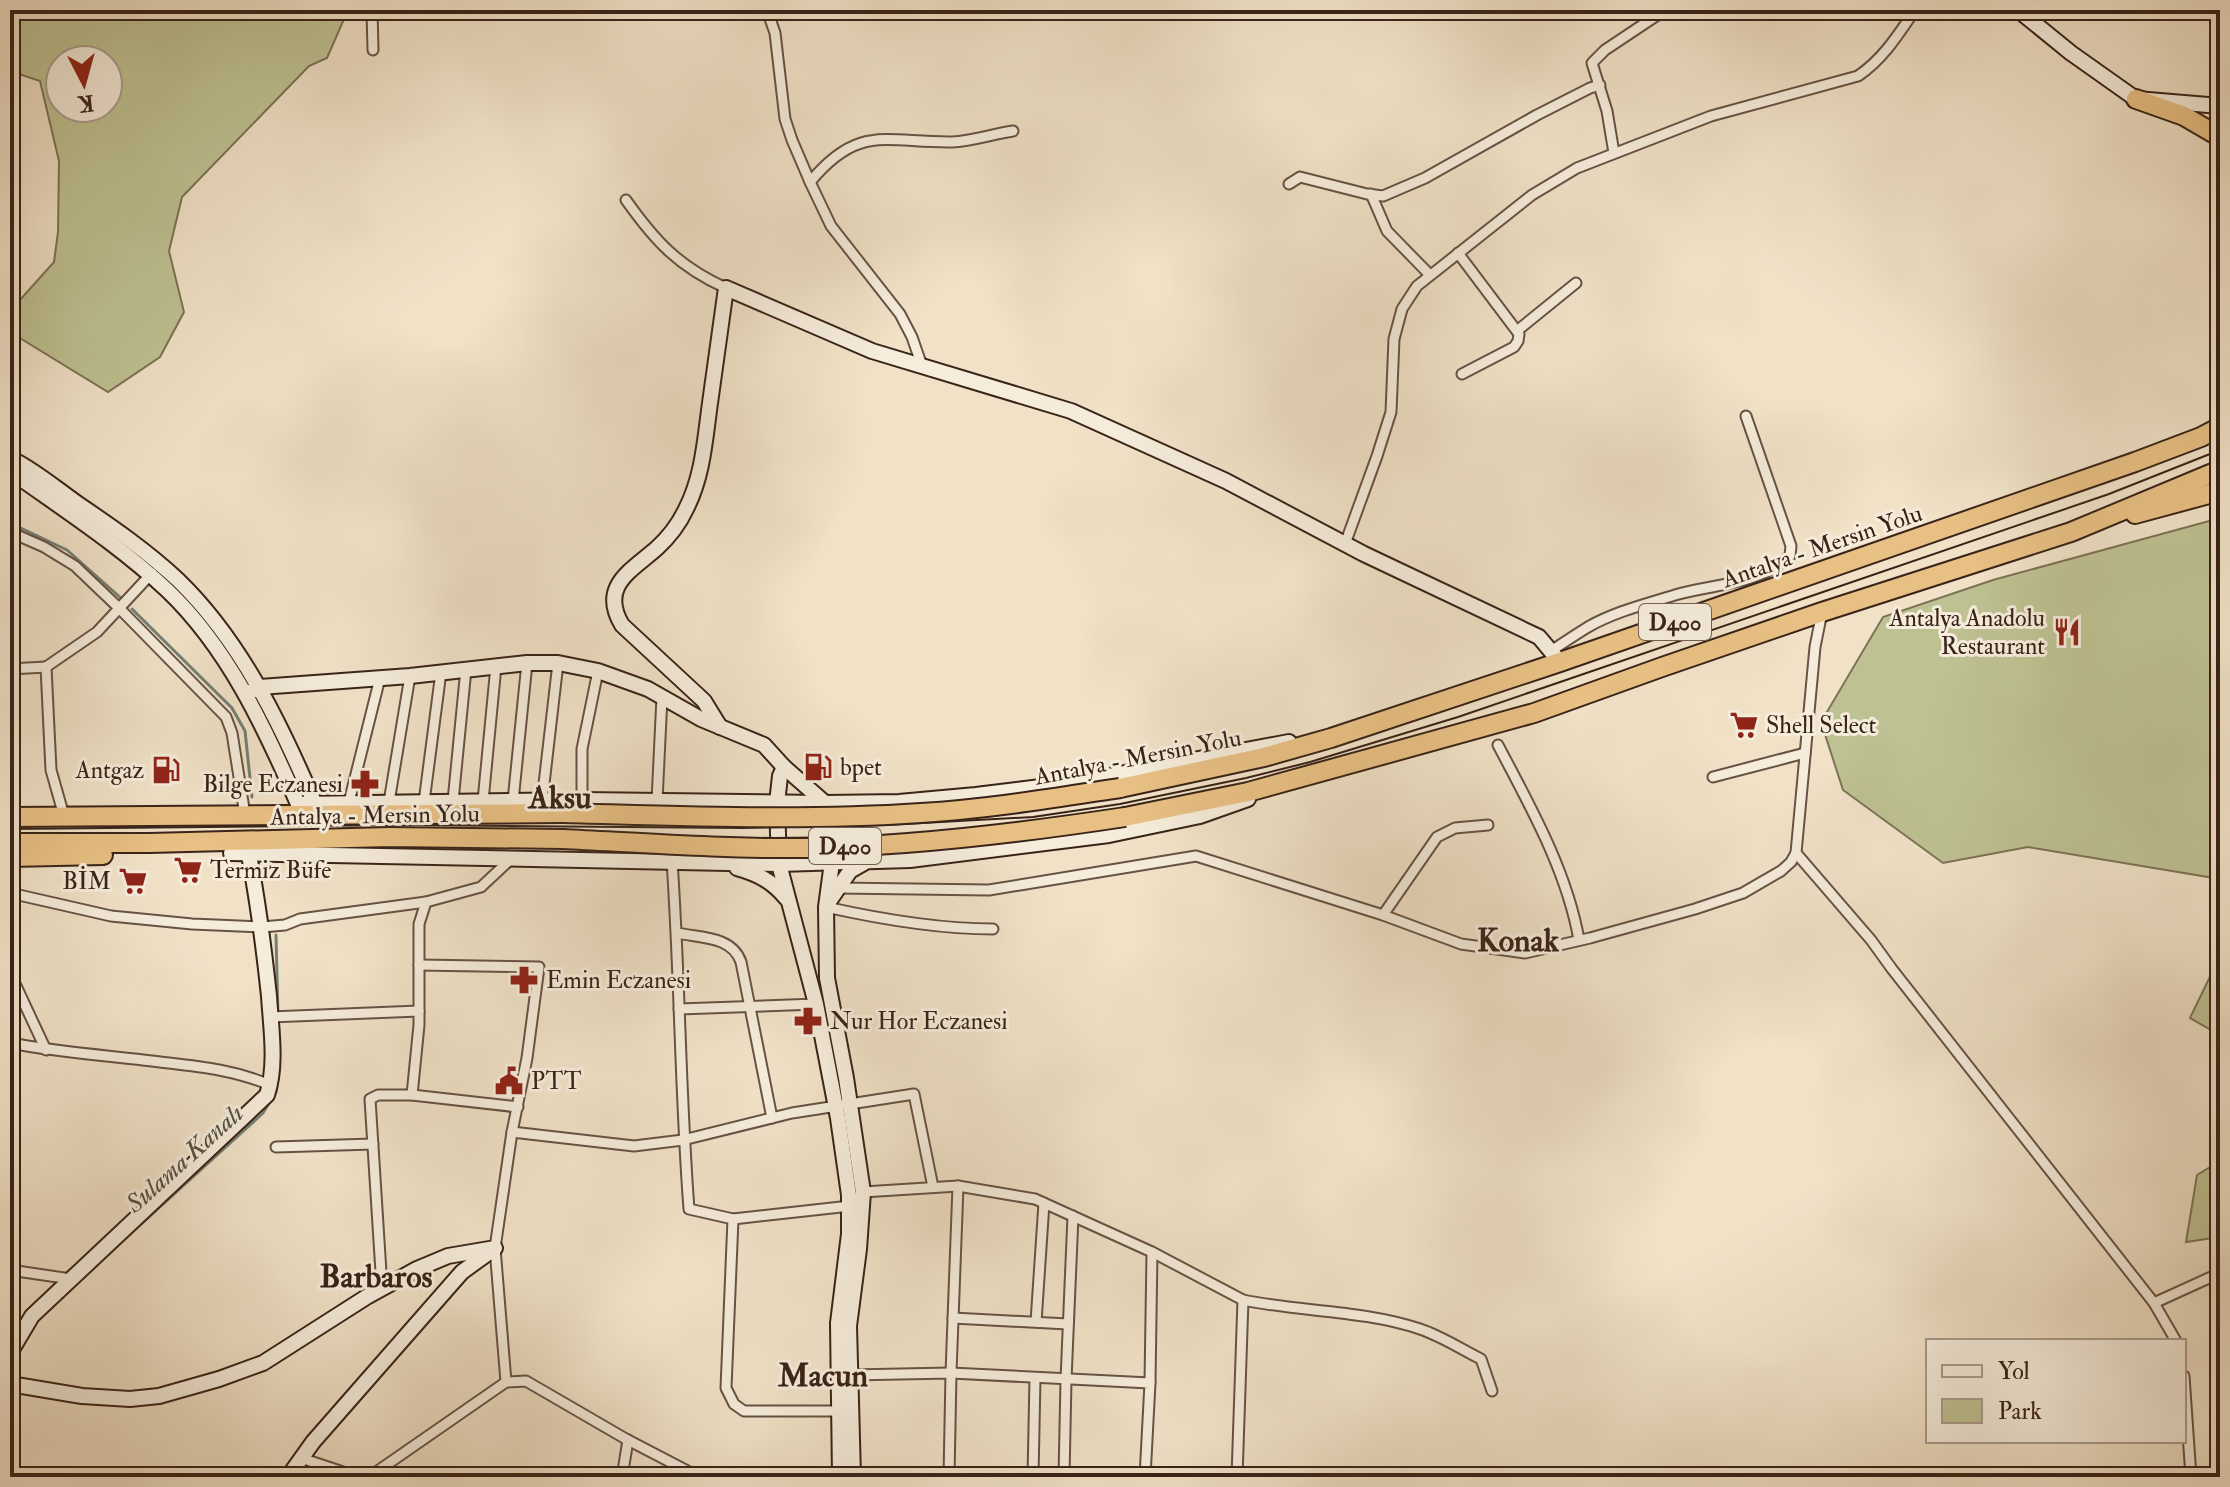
<svg xmlns="http://www.w3.org/2000/svg" width="2230" height="1487" font-family="'IM FELL Double Pica',serif">
<style>
.green{fill:#bec192;stroke:#7c7255;stroke-width:2;fill-rule:evenodd}
.lines{fill:none;stroke-linecap:round;stroke-linejoin:round}
.stream{stroke:#748074;stroke-width:3}
.street-casing{stroke:#675244;stroke-width:13}
.secondary-casing{stroke:#392318;stroke-width:18}
.highway-casing{stroke:#392318;stroke-width:22}
.street{stroke:#f5ecdb;stroke-width:9}
.secondary{stroke:#f5ecdb;stroke-width:14}
.highway{stroke:#e8c084;stroke-width:18}
.tram{stroke:#392318;stroke-width:2}
.highway-bridge-casing{stroke:#392318;stroke-width:22;stroke-linecap:butt}
.highway-bridge{stroke:#e8c084;stroke-width:18}
.labels{text-anchor:middle;stroke-width:6;stroke-linejoin:round;paint-order:stroke}
.shield{fill:#f5ecdb;stroke:#715f52;stroke-width:2}
.shield-label{font-size:22px;font-weight:bold;fill:#392318}
.street-label{font-size:24px;fill:#392318;stroke:#f5ecdb}
.poi-label{font-size:24px;fill:#392318;stroke:#f5ecdb;text-anchor:start}
.water-label{font-size:26px;font-style:italic;fill:#565246;stroke:#f5ecdb}
.district-label{font-size:32px;font-weight:bold;fill:#392318;stroke:#f5ecdb}
</style>
<rect width="100%" height="100%" fill="#f0e1c7"/>
<filter id="stains"><feTurbulence type="fractalNoise" baseFrequency=".0025" numOctaves="4"/><feColorMatrix values="0 0 0 0 .2 0 0 0 0 .09 0 0 0 0 .02 0 0 0 .5 -.17"/></filter>
<radialGradient id="worn" r=".72"><stop offset=".6" stop-color="#630" stop-opacity="0"/><stop offset="1" stop-color="#630" stop-opacity=".3"/></radialGradient>
<g class="green">
<path d="M10 10H348L327 58 309 66 182 197 169 251 184 312 160 357 108 392 10 332 11 310 54 262 58 232 59 161 40 81 10 71ZM60 60H108V108H60Z"/>
<path d="M2220 518V879L2028 847 1943 863 1843 790 1821 722 1883 617 1993 580Z"/>
<path d="M2220 956V1035L2190 1018Z"/>
<path d="M2220 1161V1237L2186 1242 2197 1175Z"/>
</g>
<g class="lines">
<g class="stream">
<path d="M10 523 67 550 122 599"/>
<path d="M132 609 232 708 245 731 252 797"/>
<path d="M276 935 278 1015"/>
<path d="M107 1255 263 1113 276 1092 279 1071"/>
</g>
<defs>
<g id="street">
<path d="M372 10 373 50"/>
<path d="M767 10 775 33 785 119 792 140 810 182 831 226 900 314 912 337 922 366"/>
<path d="M1614 153 1607 111 1592 63 1605 50 1665 10"/>
<path d="M810 182C859 123 886 143 952 142 972 141 993 134 1013 131"/>
<path d="M1289 184 1300 177 1367 194 1383 196 1425 178 1537 115 1590 88 1600 85"/>
<path d="M1371 194 1387 231 1430 275"/>
<path d="M626 200C655 241 679 267 726 288"/>
<path d="M1458 253 1519 334 1518 341 1514 347 1462 374"/>
<path d="M1518 330 1576 283"/>
<path d="M10 532 44 547 75 566 120 609 226 717 232 733 245 815"/>
<path d="M1345 544 1377 456 1391 412 1394 339 1402 309 1417 286 1532 195 1577 168 1711 116 1858 76C1883 59 1898 35 1915 10"/>
<path d="M1551 651C1563 643 1575 635 1588 627 1614 612 1646 604 1675 595 1717 583 1755 586 1790 556L1791 546 1746 416"/>
<path d="M10 669 46 667"/>
<path d="M1498 745C1530 806 1567 871 1579 940"/>
<path d="M1713 777 1805 753"/>
<path d="M582 800V749L598 671"/>
<path d="M453 801 466 669"/>
<path d="M483 801 496 666"/>
<path d="M513 801 527 663"/>
<path d="M542 801 558 663"/>
<path d="M657 801 662 697"/>
<path d="M349 802 380 678"/>
<path d="M389 802 410 676"/>
<path d="M424 802 441 672"/>
<path d="M64 816 51 770 46 667 97 632 152 573"/>
<path d="M1796 853 1871 940 1892 969 2154 1303 2176 1341"/>
<path d="M672 861C680 977 680 1093 689 1209L733 1219 850 1206"/>
<path d="M837 888 989 890 1196 856 1383 915 1461 944 1525 953 1590 938 1695 909 1743 893 1781 871 1791 862 1796 853 1815 647 1822 612"/>
<path d="M10 893 111 916 192 924 262 927 285 925 300 919 426 902 481 887 511 859"/>
<path d="M426 902 419 924V1025L412 1095 518 1107"/>
<path d="M826 907C880 919 936 929 993 929"/>
<path d="M1383 915 1437 837 1455 828 1488 825"/>
<path d="M677 933C701 938 732 936 741 962L772 1118"/>
<path d="M10 973 46 1050"/>
<path d="M679 1009 816 1004"/>
<path d="M270 1017 419 1011"/>
<path d="M10 1043C62 1053 116 1056 169 1063 204 1067 237 1071 270 1085"/>
<path d="M512 1132 634 1146 683 1140 792 1113 914 1094 933 1187"/>
<path d="M276 1147 373 1144"/>
<path d="M863 1192 958 1186 1035 1199 1152 1252 1243 1300 1237 1477"/>
<path d="M733 1219 726 1388 734 1404 744 1411H838"/>
<path d="M10 1270 71 1279"/>
<path d="M382 1288 370 1099 378 1095H412"/>
<path d="M1243 1300C1301 1312 1363 1310 1420 1329 1441 1336 1461 1349 1481 1359L1492 1391"/>
<path d="M2154 1303 2220 1273"/>
<path d="M953 1318 1068 1324"/>
<path d="M1036 1322 1044 1203"/>
<path d="M850 1375 951 1373 1150 1383 1145 1477"/>
<path d="M2184 1376 2191 1477"/>
<path d="M506 1382 526 1381 626 1439 699 1477"/>
<path d="M1150 1383 1152 1252"/>
<path d="M301 1458 358 1477"/>
<path d="M369 1477 506 1382 495 1248 512 1132 527 1058 539 967 419 965"/>
<path d="M622 1477 628 1440"/>
<path d="M949 1477 951 1373 958 1186"/>
<path d="M1033 1477 1035 1378"/>
<path d="M1064 1477 1066 1380 1073 1216"/>
</g>
<g id="secondary">
<path d="M2018 10 2071 53 2136 99 2220 106"/>
<path d="M10 458C35 470 58 490 81 506 115 529 148 552 178 580 241 641 280 723 314 802"/>
<path d="M10 471C63 509 119 545 167 590 228 648 265 728 298 804L582 800 825 803 899 802 976 795 1072 783 1289 742"/>
<path d="M246 694 260 687 410 676 527 663H558L598 671 648 689 701 719 764 745 784 767 825 803 834 823 835 840 826 907 827 978 846 1078 863 1192 859 1249 849 1326 853 1477"/>
<path d="M720 727 704 701 622 625C599 586 631 571 657 548 669 537 679 524 686 509 703 476 705 439 710 403 715 365 721 326 726 288L872 351 1071 411 1226 481 1364 554 1539 637 1560 662"/>
<path d="M784 767 780 776 777 803 779 864 816 1004 838 1118 849 1195V1234L838 1323 840 1477"/>
<path d="M231 853 779 864 910 860 1109 835 1200 816 1248 799"/>
<path d="M737 868C758 874 772 881 786 898"/>
<path d="M828 903 850 871 864 863"/>
<path d="M10 1353 32 1316 267 1095C277 1065 271 1028 269 996 264 949 258 902 249 855"/>
<path d="M10 1384 82 1396 130 1399 159 1396 219 1379 263 1363 368 1296 417 1269 448 1256 495 1248"/>
<path d="M288 1477 313 1442 462 1272 491 1251"/>
</g>
<g id="highway">
<path d="M2136 99 2184 116 2220 137"/>
<path d="M2135 514 2220 491"/>
<path d="M1120 788 1264 757 1331 738 1560 662 2135 462 2201 437 2220 427"/>
<path d="M10 817 562 813"/>
<path d="M1125 817 1248 792 1534 713 1662 667 1822 612 2071 532 2220 470"/>
<path d="M10 843H149L390 837 563 839"/>
<path d="M10 857 103 855"/>
</g>
</defs>
<use href="#street" class="street-casing"/>
<use href="#secondary" class="secondary-casing"/>
<use href="#highway" class="highway-casing"/>
<use href="#street" class="street"/>
<use href="#secondary" class="secondary"/>
<use href="#highway" class="highway"/>
<g class="tram">
<path d="M10 829 407 825 742 828 886 825 1033 817 1120 804 1246 778 1310 762 1458 717 2109 494 2220 450"/>
<path d="M774 838 854 837"/>
</g>
<defs>
<g id="highway-bridge">
<path d="M562 813C682 816 801 821 921 813 988 809 1054 798 1120 788"/>
<path d="M563 839C644 843 726 849 808 848 914 846 1020 833 1125 817"/>
</g>
</defs>
<use href="#highway-bridge" class="highway-bridge-casing"/>
<use href="#highway-bridge" class="highway-bridge"/>
</g>
<defs>
<symbol id="restaurant-bare" viewBox="-9 -9 18 18"><path d="M-5-6h1v4h1v-4h1v4h1v-4h1v5L-1.5 .5V6h-2V.5L-5-1ZM5-6V6H3V1.5H1.5Q1.5-4 5-6Z" fill="#8f2418" stroke="#f5ecdb" stroke-width="2.5" paint-order="stroke"/></symbol>
<symbol id="supermarket-bare" viewBox="-9 -9 18 18"><path d="M-6-5.5h2.5l.6 2H6L4.5 2H-2.5L-4.4-4H-6ZM-1.5 3.2a1.3 1.3 0 1 0 .1 0ZM3 3.2a1.3 1.3 0 1 0 .1 0Z" fill="#8f2418" stroke="#f5ecdb" stroke-width="2.5" paint-order="stroke"/></symbol>
<symbol id="fuel-bare" viewBox="-9 -9 18 18"><path d="M-5.5-6h7V0h2V4h1.3V-2.5L3-4.5l.8-.8L6-3V5H2.5V1h-1V6h-7ZM-4.2-4.7v3.2H.2V-4.7Z" fill="#8f2418" stroke="#f5ecdb" stroke-width="2.5" paint-order="stroke"/></symbol>
<symbol id="pharmacy-bare" viewBox="-9 -9 18 18"><path d="M-2-6h4v4h4v4h-4v4h-4v-4h-4v-4h4Z" fill="#8f2418" stroke="#f5ecdb" stroke-width="2.5" paint-order="stroke"/></symbol>
<symbol id="civic-bare" viewBox="-9 -9 18 18"><path d="M-.6-6.5H3V-4.5H.6V-3L4-1V1h2V6H-6V1h2V-1L-.6-3ZM-1.2 2.5V6h2.4V2.5Z" fill="#8f2418" stroke="#f5ecdb" stroke-width="2.5" paint-order="stroke"/></symbol>
</defs>
<g fill-rule="evenodd">
<use href="#restaurant-bare" x="2047" y="612" width="40" height="40"/>
<use href="#supermarket-bare" x="1724" y="705" width="40" height="40"/>
<use href="#fuel-bare" x="798" y="747" width="40" height="40"/>
<use href="#fuel-bare" x="146" y="750" width="40" height="40"/>
<use href="#pharmacy-bare" x="345" y="764" width="40" height="40"/>
<use href="#supermarket-bare" x="168" y="850" width="40" height="40"/>
<use href="#supermarket-bare" x="113" y="861" width="40" height="40"/>
<use href="#pharmacy-bare" x="504" y="960" width="40" height="40"/>
<use href="#pharmacy-bare" x="788" y="1001" width="40" height="40"/>
<use href="#civic-bare" x="489" y="1061" width="40" height="40"/>
</g>
<g class="labels">
<g class="shield">
<rect x="1639" y="604" width="72" height="36" rx="6"/>
<rect x="809" y="828" width="72" height="36" rx="6"/>
</g>
<g class="shield-label">
<text x="1675" y="630">D400</text>
<text x="845" y="854">D400</text>
</g>
<g class="street-label">
<text transform="translate(1822 546) rotate(-19)" y="8">Antalya - Mersin Yolu</text>
<text transform="translate(1138 757) rotate(-11)" y="8">Antalya - Mersin Yolu</text>
<text transform="translate(375 815) rotate(-1)" y="8">Antalya - Mersin Yolu</text>
</g>
<g class="poi-label">
<text x="2045" y="626" text-anchor="end">Antalya Anadolu<tspan x="2045" dy="28">Restaurant</tspan></text>
<text x="1766" y="733">Shell Select</text>
<text x="840" y="775">bpet</text>
<text x="144" y="778" text-anchor="end">Antgaz</text>
<text x="343" y="792" text-anchor="end">Bilge Eczanesi</text>
<text x="210" y="878">Termiz Büfe</text>
<text x="111" y="889" text-anchor="end">BİM</text>
<text x="546" y="988">Emin Eczanesi</text>
<text x="830" y="1029">Nur Hor Eczanesi</text>
<text x="531" y="1089">PTT</text>
</g>
<g class="water-label">
<text transform="translate(184 1158) rotate(-42)" y="9">Sulama Kanalı</text>
</g>
<g class="district-label">
<text x="560" y="808">Aksu</text>
<text x="1518" y="951">Konak</text>
<text x="376" y="1287">Barbaros</text>
<text x="823" y="1386">Macun</text>
</g>
</g>
<rect width="2230" height="1487" fill="none" stroke="#f0e1c7" stroke-width="40"/>
<rect x="12" y="12" width="2206" height="1463" fill="none" stroke="#392318" stroke-width="4"/>
<rect x="20" y="20" width="2190" height="1447" fill="none" stroke="#392318" stroke-width="2"/>
<rect x="1926" y="1339" width="260" height="104" fill="#f5ecdb" stroke="#aa9c8d" stroke-width="2"/>
<rect x="1942" y="1365" width="40" height="12" fill="#f5ecdb" stroke="#aa9c8d" stroke-width="2"/>
<text x="1998" y="1379" font-size="24" fill="#392318">Yol</text>
<rect x="1942" y="1399" width="40" height="24" fill="#bec192" stroke="#aa9c8d" stroke-width="2"/>
<text x="1998" y="1419" font-size="24" fill="#392318">Park</text>
<g transform="translate(84 84) rotate(174)"><circle r="38" fill="#f5ecdb" stroke="#aa9c8d" stroke-width="2"/>
<path d="M0-6L14 30L0 20L-14 30Z" fill="#8f2418"/>
<text y="-12" font-size="22" font-weight="bold" text-anchor="middle" fill="#392318">K</text>
</g>
<rect width="100%" height="100%" filter="url(#stains)"/>
<rect width="100%" height="100%" fill="url(#worn)"/>
</svg>
